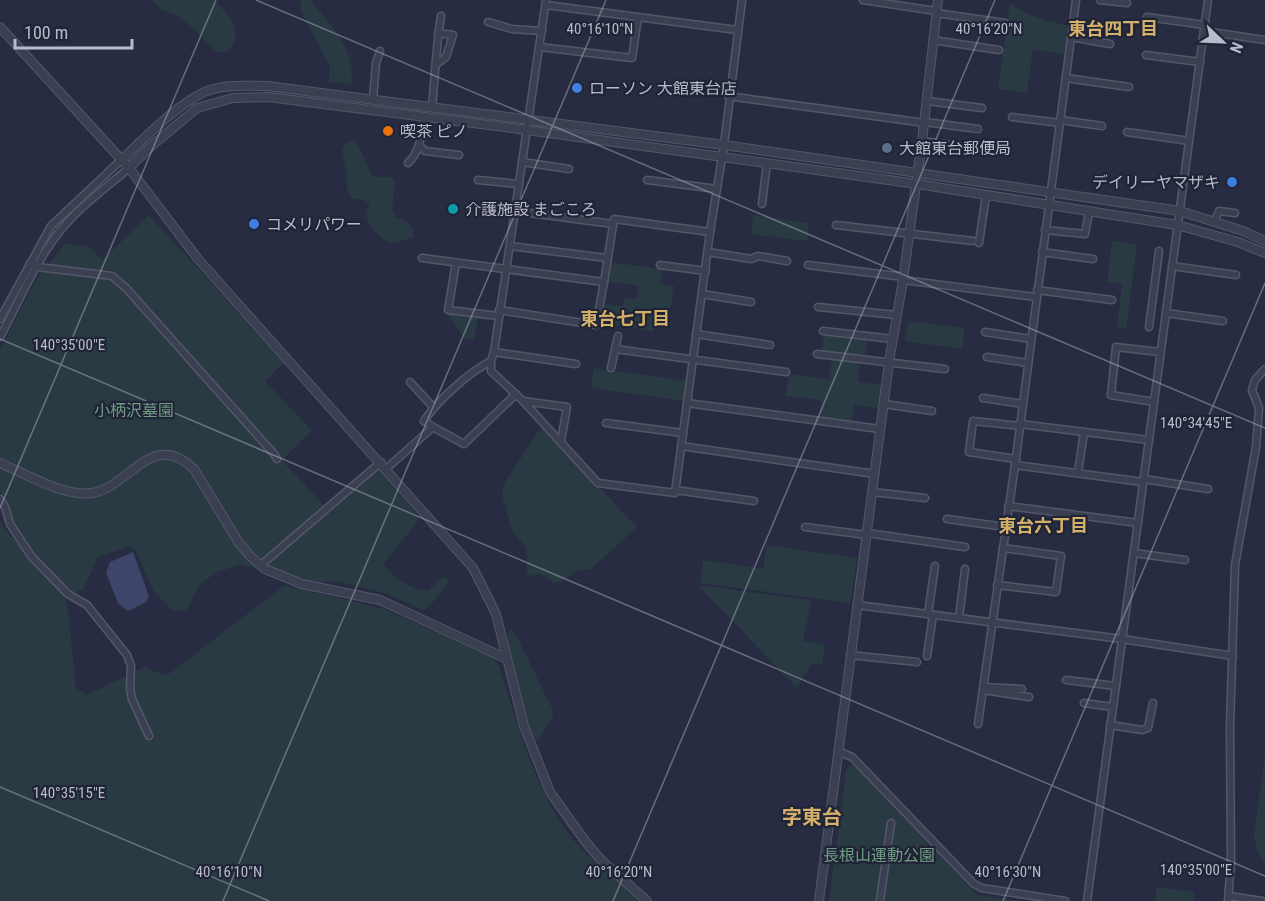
<svg xmlns="http://www.w3.org/2000/svg" width="1265" height="901" font-family="'Roboto Condensed','Noto Sans JP',sans-serif">
<style>
.green{fill:#293a43}
.water{fill:#3d466a}
.lines{fill:none;stroke-linecap:round;stroke-linejoin:round}
.minor-casing{stroke:#535769;stroke-width:9}
.tertiary-casing{stroke:#535769;stroke-width:10}
.minor{stroke:#3b3f52;stroke-width:6}
.tertiary{stroke:#3b3f52;stroke-width:8}
.ticks{fill:none;stroke:#b8bbcc;stroke-width:1.5;stroke-opacity:0.45}
.shop-dot{fill:#3f7fe0;stroke:#202437;stroke-width:2}
.food-dot{fill:#e8710a;stroke:#202437;stroke-width:2}
.service-dot{fill:#5c6f8a;stroke:#202437;stroke-width:2}
.culture-dot{fill:#0f9aa8;stroke:#202437;stroke-width:2}
.labels{text-anchor:middle;stroke-width:4.5;stroke-linejoin:round;paint-order:stroke}
.poi-label{font-size:16px;fill:#b8bbcc;stroke:#202437;text-anchor:start}
.park-label{font-size:16px;fill:#709c84;stroke:#202437}
.neighbourhood-label{font-size:18px;font-weight:bold;fill:#d4b16b;stroke:#202437}
.quarter-label{font-size:20px;font-weight:bold;fill:#d4b16b;stroke:#202437}
.ticks-label{font-size:15px;text-anchor:middle;fill:#b8bbcc;stroke:#202437;stroke-width:4.5;stroke-linejoin:round;paint-order:stroke}
</style>
<rect width="100%" height="100%" fill="#272c42"/>
<g class="green">
<path d="M151 0H214C230 17 247 32 226 53L217 52C203 40 181 11 163 11Z"/>
<path d="M300 0H310C330 25 357 49 351 84L329 82 330 67 301 10Z"/>
<path d="M1010 2C1018 13 1053 23 1067 25L1064 54 1033 50 1027 93 998 89Z"/>
<path d="M353 140 358 145 372 175C378 178 384 176 391 177L395 182 392 210 396 218C407 221 415 225 413 237 406 239 397 244 389 242 380 239 365 222 366 212 367 209 369 207 370 204L362 199H352L347 190 346 171 342 151 345 144Z"/>
<path d="M149 215 284 363 265 381 312 431 282 460 329 511 378 469 416 513 418 521 383 565C396 578 408 589 428 591L442 577 447 578 448 583 429 607 423 610 385 593 336 581 317 582 240 565 217 572 200 584 186 611 172 610 154 592 135 550 128 547 98 557 83 590 73 592 9 529 8 507 0 491V350L37 278 65 244 88 246 102 260Z"/>
<path d="M753 215 809 223 807 241 751 234Z"/>
<path d="M1112 241 1137 244 1126 329 1117 327 1122 284 1107 282Z"/>
<path d="M609 262 662 269 660 284 674 286 670 310 657 309 654 331 601 324 603 304 623 306 625 298 637 299 638 286 606 281Z"/>
<path d="M446 313 478 318 474 339 466 340Z"/>
<path d="M908 321 965 328 962 349 905 341Z"/>
<path d="M824 334 867 340 865 358 822 353Z"/>
<path d="M832 359 860 363 858 382 882 385 879 408 854 405 852 424 819 419 821 400 786 396 789 374 829 379Z"/>
<path d="M594 368 688 381 685 401 591 388Z"/>
<path d="M543 429 637 527 591 569 579 570 561 582 554 583 541 574 529 576 527 572V552L524 545 512 530 502 495 505 482 538 432Z"/>
<path d="M0 520 3 527 30 558 64 593 69 619 76 688 87 695 144 667 166 676 285 585 384 609 490 656 498 664C517 720 531 780 565 829 585 857 615 879 641 901H0Z"/>
<path d="M766 545 857 558 850 603 700 583 703 560 763 569Z"/>
<path d="M698 585 811 600 803 641 825 644 822 665 811 664 797 688Z"/>
<path d="M511 629 514 631 552 708 553 717 538 740 534 739 530 734 509 645 507 632Z"/>
<path d="M1265 755V863L1258 853 1254 836Z"/>
<path d="M850 765 855 766 977 895 1022 901H829L846 771Z"/>
<path d="M1157 887 1194 892 1193 901H1155Z"/>
</g>
<path class="water" d="M133 552 149 596 146 602 128 611 118 603 106 573 110 562Z"/>
<g class="lines">
<defs>
<g id="minor">
<path d="M546 0 494 352 491 361V371L523 401 598 483 675 493 710 232 724 145 742 0"/>
<path d="M863 0 936 11"/>
<path d="M1100 0 1127 3"/>
<path d="M546 5 737 30"/>
<path d="M936 13 1005 23"/>
<path d="M1147 17 1205 25"/>
<path d="M488 22 512 29 542 31"/>
<path d="M1204 31 1265 40"/>
<path d="M1071 37 1110 44"/>
<path d="M933 40 999 50"/>
<path d="M540 47 632 58 638 17"/>
<path d="M1146 55 1200 62"/>
<path d="M437 64 446 57 453 35 438 33"/>
<path d="M1066 78 1129 87"/>
<path d="M728 96 925 123"/>
<path d="M373 99 376 63 380 51"/>
<path d="M927 101 982 108"/>
<path d="M432 107C435 77 436 47 441 16"/>
<path d="M1012 117 1060 123"/>
<path d="M1060 120 1102 126"/>
<path d="M925 122 978 129"/>
<path d="M1127 132 1189 141"/>
<path d="M922 141 979 149"/>
<path d="M419 145 425 151 459 155"/>
<path d="M522 162 569 169"/>
<path d="M408 163C421 151 421 134 424 118"/>
<path d="M478 180 519 184"/>
<path d="M647 180 717 189"/>
<path d="M762 204 767 163"/>
<path d="M515 211 613 224"/>
<path d="M1214 222 1219 211 1235 213"/>
<path d="M836 225 973 241"/>
<path d="M1045 230 1085 234 1089 212"/>
<path d="M979 243 986 195"/>
<path d="M510 246 607 258"/>
<path d="M708 252 751 259 758 256 787 261"/>
<path d="M1042 252 1093 259"/>
<path d="M422 258 604 282 614 219 710 232"/>
<path d="M30 263 38 267 112 276 126 288 274 454 277 459"/>
<path d="M456 263 448 310 498 316"/>
<path d="M660 265 706 271"/>
<path d="M808 265 904 277"/>
<path d="M1172 266 1236 275"/>
<path d="M903 280 1036 297"/>
<path d="M1037 290 1112 300"/>
<path d="M702 294 751 302"/>
<path d="M818 307 897 315"/>
<path d="M499 310 596 325 604 282"/>
<path d="M1166 313 1223 321"/>
<path d="M0 319 51 226 121 160"/>
<path d="M1149 327 1159 251"/>
<path d="M823 331 893 339"/>
<path d="M985 332 1031 339"/>
<path d="M696 334 770 345"/>
<path d="M0 337C19 302 35 262 60 231 79 207 106 188 129 168"/>
<path d="M615 349 786 372"/>
<path d="M494 352 576 364"/>
<path d="M817 354 945 369"/>
<path d="M987 357 1028 363"/>
<path d="M611 368 618 336"/>
<path d="M410 382 434 408"/>
<path d="M983 398 1023 404"/>
<path d="M523 401 567 407 561 441"/>
<path d="M1154 402 1111 395 1116 347 1160 352"/>
<path d="M687 403 880 429"/>
<path d="M884 404 932 411"/>
<path d="M606 423 683 433"/>
<path d="M1020 424 1149 440"/>
<path d="M433 427 464 444 516 394"/>
<path d="M681 446 875 474"/>
<path d="M1016 459 969 452 973 421 1020 426"/>
<path d="M1015 465 1143 482"/>
<path d="M386 469 433 427 424 421C438 400 468 373 491 361"/>
<path d="M1078 473 1084 432"/>
<path d="M1144 479 1208 489"/>
<path d="M675 490 754 501"/>
<path d="M873 492 925 498"/>
<path d="M0 499 5 507 10 524 31 556 68 594 87 605 127 655 131 666 130 689 132 699 149 736"/>
<path d="M1008 506 1138 523"/>
<path d="M947 519 1005 527"/>
<path d="M805 527 867 535"/>
<path d="M867 533 965 547"/>
<path d="M1134 553 1185 560"/>
<path d="M261 565 381 462"/>
<path d="M997 585 1056 592 1061 556 1003 548"/>
<path d="M857 605 1122 639 1233 656"/>
<path d="M928 614 935 566"/>
<path d="M959 618 965 569"/>
<path d="M850 655 917 662"/>
<path d="M927 656 933 615"/>
<path d="M1066 680 1116 686"/>
<path d="M984 687 1022 689"/>
<path d="M983 690 1029 697"/>
<path d="M1084 703 1113 707"/>
<path d="M978 724 1015 465 1076 0"/>
<path d="M1110 725 1142 730 1148 728 1153 703"/>
<path d="M838 751 852 757 974 884 982 888 1065 901"/>
<path d="M1229 896 1262 901"/>
<path d="M880 901 891 823"/>
<path d="M1087 901 1208 0"/>
<path d="M1228 901 1231 862 1230 727 1235 565 1256 447 1259 408 1252 390 1255 380 1265 369"/>
</g>
<g id="tertiary">
<path d="M0 27 129 168 198 259 473 568 496 614 524 726 550 792 585 841 600 859 647 901"/>
<path d="M121 160C144 139 182 99 210 90 229 84 248 86 267 86L724 145 1180 211 1243 231 1265 241"/>
<path d="M129 168 149 148 197 108 233 98 268 97 527 130 917 184 1177 225 1238 242 1265 253"/>
<path d="M0 463C26 474 64 497 92 493 130 487 152 428 194 469L239 543 251 557 265 569 302 584 380 600 507 659"/>
<path d="M819 901 889 362 903 280 922 141 938 0"/>
</g>
</defs>
<use href="#minor" class="minor-casing"/>
<use href="#tertiary" class="tertiary-casing"/>
<use href="#minor" class="minor"/>
<use href="#tertiary" class="tertiary"/>
</g>
<path class="ticks" d="M256 0 1265 428M0 339 1265 876M0 508 216 0M0 787 269 901M223 901 606 0M613 901 995 0M1003 901 1265 283"/>
<g class="shop-dot">
<circle cx="577" cy="88" r="6"/>
<circle cx="1232" cy="182" r="6"/>
<circle cx="254" cy="224" r="6"/>
</g>
<circle class="food-dot" cx="388" cy="131" r="6"/>
<circle class="service-dot" cx="887" cy="148" r="6"/>
<circle class="culture-dot" cx="453" cy="209" r="6"/>
<g class="labels">
<g class="poi-label">
<text x="589" y="94">ローソン 大館東台店</text>
<text x="400" y="137">喫茶 ピノ</text>
<text x="899" y="154">大館東台郵便局</text>
<text x="1220" y="188" text-anchor="end">デイリーヤマザキ</text>
<text x="465" y="215">介護施設 まごころ</text>
<text x="266" y="230">コメリパワー</text>
</g>
<g class="park-label">
<text x="134" y="416">小柄沢墓園</text>
<text x="879" y="861">長根山運動公園</text>
</g>
<g class="neighbourhood-label">
<text x="1113" y="35">東台四丁目</text>
<text x="625" y="325">東台七丁目</text>
<text x="1043" y="532">東台六丁目</text>
</g>
<g class="quarter-label">
<text x="812" y="824">字東台</text>
</g>
</g>
<g class="ticks-label">
<text x="600" y="34">40°16'10"N</text>
<text x="989" y="34">40°16'20"N</text>
<text x="69" y="350">140°35'00"E</text>
<text x="1196" y="428">140°34'45"E</text>
<text x="69" y="798">140°35'15"E</text>
<text x="1196" y="875">140°35'00"E</text>
<text x="229" y="877">40°16'10"N</text>
<text x="619" y="877">40°16'20"N</text>
<text x="1008" y="877">40°16'30"N</text>
</g>
<g transform="translate(1223 42) rotate(113)" stroke="#202437" stroke-width="4.5" paint-order="stroke">
<path d="M0-4.5L10 22L0 15L-10 22Z" fill="#b8bbcc"/>
<text y="-9" font-size="16" font-weight="bold" text-anchor="middle" fill="#b8bbcc">N</text>
</g>
<path d="M15 39v9h117v-9" fill="none" stroke="#b8bbcc" stroke-width="3"/>
<text x="24" y="39" font-size="18" fill="#b8bbcc" stroke="#202437" stroke-width="4.5" paint-order="stroke">100 m</text>
</svg>
